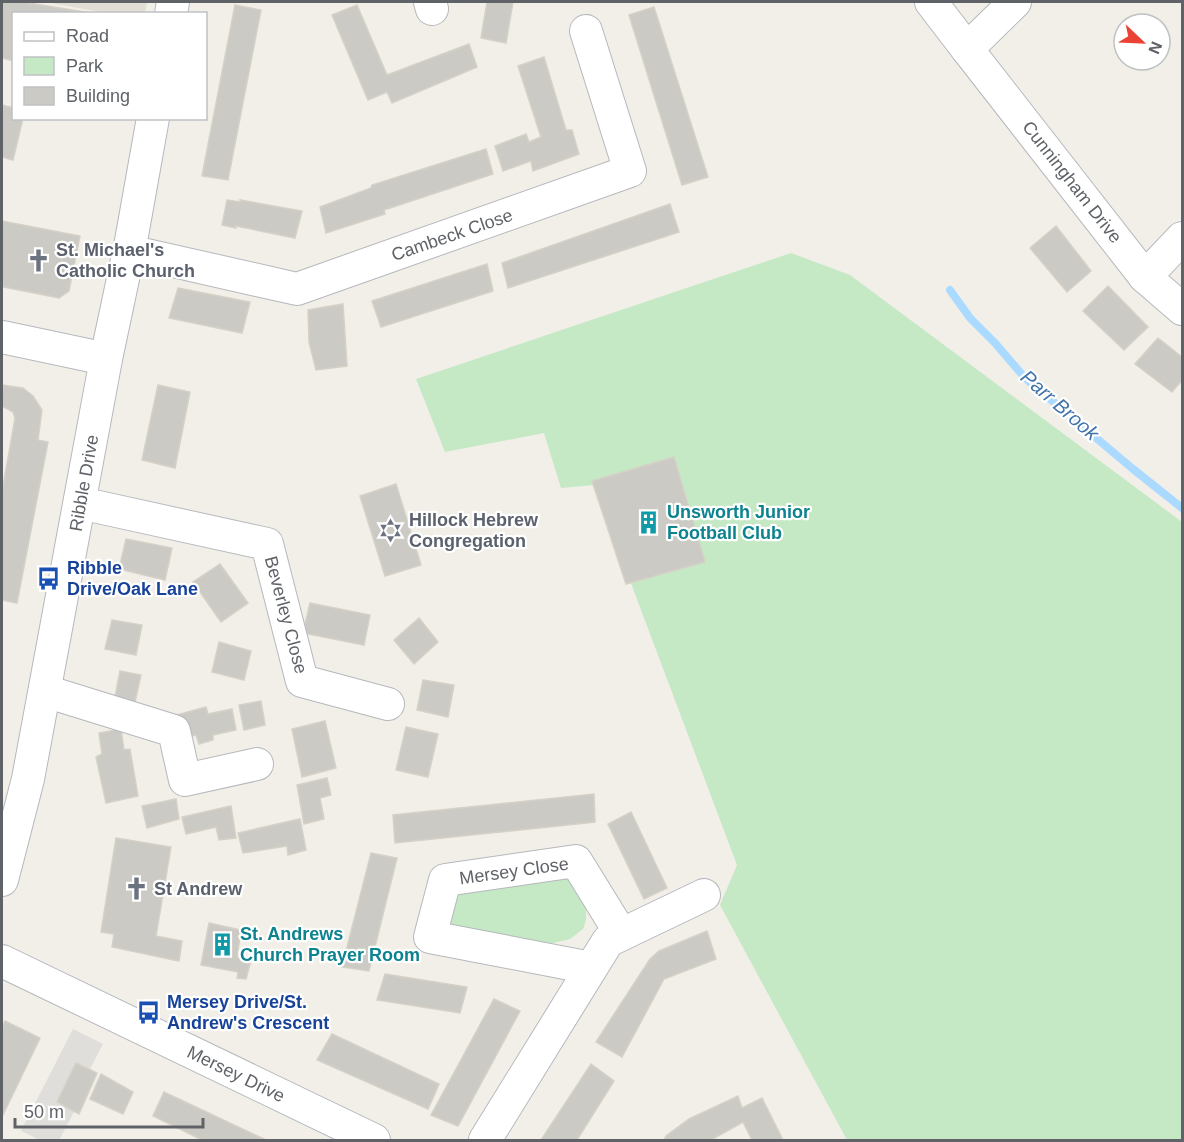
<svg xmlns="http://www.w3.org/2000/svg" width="1184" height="1142" font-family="Helvetica,sans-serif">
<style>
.industrial{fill:#e0deda}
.education{fill:#e1ded6}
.green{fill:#c5e8c5}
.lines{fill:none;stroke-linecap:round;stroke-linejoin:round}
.stream{stroke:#aadaff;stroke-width:8}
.building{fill:#cccac5;stroke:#d6d1c6;stroke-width:1.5}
.minor-casing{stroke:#b5b8bc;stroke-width:34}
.minor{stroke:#fff;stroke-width:32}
.labels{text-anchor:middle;stroke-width:4.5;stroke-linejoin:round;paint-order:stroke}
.street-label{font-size:18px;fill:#5f6368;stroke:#fff}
.worship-label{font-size:18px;font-weight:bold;fill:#5b616d;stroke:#fff;text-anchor:start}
.culture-label{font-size:18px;font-weight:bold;fill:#0d838f;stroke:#fff;text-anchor:start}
.transit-label{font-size:18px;font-weight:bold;fill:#164399;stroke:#fff;text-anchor:start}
.water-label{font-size:20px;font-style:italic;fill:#4174aa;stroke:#fff}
</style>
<rect width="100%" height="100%" fill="#f1efe8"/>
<path class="industrial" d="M73 1029 103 1044 90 1069 97 1073 79 1114 74 1112 59 1140H40L21 1131Z"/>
<path class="education" d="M45 2H147L145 14 106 13Z"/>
<g class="green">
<path d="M791 253 850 275 1182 522V1140H847L720 905 737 865 594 485 561 488 544 433 445 452 416 379Z"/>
<path d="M558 868 577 885 586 909V920L583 929 570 939 549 944 450 927 446 900 453 888Z"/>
</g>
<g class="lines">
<path class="stream" d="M950 290 970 318 995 343 1025 378 1133 469 1182 508"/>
</g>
<g class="building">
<path d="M2 2H23L91 13 14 14V61L2 58Z"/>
<path d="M487 2H513L506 43 481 38Z"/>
<path d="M235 5 261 10 228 180 202 176Z"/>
<path d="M357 5 387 75 469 44 477 67 392 103 387 92 368 100 332 15Z"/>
<path d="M654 7 708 177 682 185 629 15Z"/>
<path d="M544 57 566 130H572L579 154 533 171 531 161 503 171 495 146 526 134 529 142 541 137 518 66Z"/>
<path d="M2 105 14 108V118H23L13 160 2 157Z"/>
<path d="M486 149 493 174 384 210 385 214 326 233 320 207 371 188 372 185Z"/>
<path d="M227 200 240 202V200L302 211 295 238 236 226V228L222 225Z"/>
<path d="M670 204 679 232 508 288 502 263Z"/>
<path d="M2 221 80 236 69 291 59 298 4 287 2 283Z"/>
<path d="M1056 226 1091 271 1067 292 1030 248Z"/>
<path d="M487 264 493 291 381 327 372 301Z"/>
<path d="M1108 286 1148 327 1124 350 1083 311Z"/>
<path d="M178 288 250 302 242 333 169 318Z"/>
<path d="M343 304 347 366 316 370 309 342 308 310Z"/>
<path d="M1158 338 1182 357V380L1172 392 1135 364Z"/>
<path d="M2 385 23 388 33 396 42 410 38 440 48 442 17 603 2 600V492L15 418 13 412 2 406Z"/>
<path d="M158 385 190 392 175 468 142 460Z"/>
<path d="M674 457 705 562 626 584 592 481Z"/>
<path d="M396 484 421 565 385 576 360 496Z"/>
<path d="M126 539 172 548 165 580 119 569Z"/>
<path d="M220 564 248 603 221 622 193 582Z"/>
<path d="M310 603 370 615 364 645 303 633Z"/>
<path d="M419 618 438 642 414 664 394 640Z"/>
<path d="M112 620 142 625 136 655 105 649Z"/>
<path d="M219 642 251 651 244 680 212 672Z"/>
<path d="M120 671 141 675 135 702 115 697Z"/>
<path d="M423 680 454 685 448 717 417 710Z"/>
<path d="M261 701 265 725 244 730 239 705Z"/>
<path d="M206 707 208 714 232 709 236 730 213 735V740L199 744 196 735 178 740 173 716Z"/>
<path d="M325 721 336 768 302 777 292 729Z"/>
<path d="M406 727 438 734 428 777 396 770Z"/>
<path d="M121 729 124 750 130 749 138 796 106 803 96 757 102 754 99 733Z"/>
<path d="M327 778 331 795 320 798 324 819 304 824 297 785Z"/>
<path d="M594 794 595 822 395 843 393 815Z"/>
<path d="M176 799 179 819 147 828 142 806Z"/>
<path d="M231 806 236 838 219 840 216 827 186 834 182 817Z"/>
<path d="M631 812 667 888 644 899 608 824Z"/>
<path d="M300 819 306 850 288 855 287 846 243 853 238 833Z"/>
<path d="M116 838 171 847 156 936 182 941 179 961 112 947 114 934 101 932Z"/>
<path d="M371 853 397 858 369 971 342 967Z"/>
<path d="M209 923 241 930 237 957 251 960 246 979 237 978 238 972 201 965Z"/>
<path d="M707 931 716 959 664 979 622 1057 596 1042 650 959 659 951Z"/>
<path d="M385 974 467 987 460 1013 377 1000Z"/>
<path d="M494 999 520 1011 458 1126 431 1115Z"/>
<path d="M5 1021 40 1038 2 1117V1028Z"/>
<path d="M332 1034 439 1084 428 1109 317 1060Z"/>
<path d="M76 1063 97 1073 79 1114 57 1102Z"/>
<path d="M591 1064 614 1081 577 1140H541Z"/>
<path d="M101 1074 133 1092 123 1114 90 1099Z"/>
<path d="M164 1092 266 1140H202L153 1116Z"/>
<path d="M738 1096 742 1108 762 1098 783 1140H752L743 1122 711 1140H664L666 1136 689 1119Z"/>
</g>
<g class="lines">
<defs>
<g id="minor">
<path d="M430 2 432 9"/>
<path d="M931 2 967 49 1015 2"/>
<path d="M171 14 173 2"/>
<path d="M967 49 1145 277 1182 309"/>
<path d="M129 251 297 289 630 171 586 31"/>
<path d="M1145 277 1182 238"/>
<path d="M2 337 106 359"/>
<path d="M80 503 267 544 302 681 388 704"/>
<path d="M45 691 174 731 185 780 257 764"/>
<path d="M2 880 28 779 106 359 131 241 153 118"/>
<path d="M2 961 374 1140"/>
<path d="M591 968 430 937 445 880 576 861 621 934"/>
<path d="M485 1140 608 941 704 895"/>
</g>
</defs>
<use href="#minor" class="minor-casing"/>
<use href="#minor" class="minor"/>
</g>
<defs>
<symbol id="church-bare" viewBox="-9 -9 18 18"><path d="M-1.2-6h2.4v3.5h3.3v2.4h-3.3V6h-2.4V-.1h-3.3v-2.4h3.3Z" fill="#6b7280" stroke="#fff" stroke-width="2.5" paint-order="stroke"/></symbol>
<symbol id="building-bare" viewBox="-9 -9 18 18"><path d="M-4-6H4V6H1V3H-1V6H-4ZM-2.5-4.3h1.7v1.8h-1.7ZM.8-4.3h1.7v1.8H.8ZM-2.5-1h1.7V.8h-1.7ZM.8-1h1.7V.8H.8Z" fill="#0f9aa8" stroke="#fff" stroke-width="2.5" paint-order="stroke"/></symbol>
<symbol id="synagogue-bare" viewBox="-9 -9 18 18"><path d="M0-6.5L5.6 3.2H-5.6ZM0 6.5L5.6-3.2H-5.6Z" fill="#6b7280" stroke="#fff" stroke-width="2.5" paint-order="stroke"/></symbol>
<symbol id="bus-bare" viewBox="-9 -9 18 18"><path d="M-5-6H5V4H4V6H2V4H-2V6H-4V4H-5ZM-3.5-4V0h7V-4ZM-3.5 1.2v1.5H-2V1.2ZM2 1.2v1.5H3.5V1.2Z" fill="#1a4fb4" stroke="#fff" stroke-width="2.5" paint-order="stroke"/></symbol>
</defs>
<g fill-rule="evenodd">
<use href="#church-bare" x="22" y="244" width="33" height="33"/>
<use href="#building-bare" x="632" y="506" width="33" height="33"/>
<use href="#synagogue-bare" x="374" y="514" width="33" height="33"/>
<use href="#bus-bare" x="32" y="562" width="33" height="33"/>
<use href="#church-bare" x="120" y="872" width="33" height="33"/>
<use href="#building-bare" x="206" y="928" width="33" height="33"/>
<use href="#bus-bare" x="132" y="996" width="33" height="33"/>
</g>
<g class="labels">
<g class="street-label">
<text transform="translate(1072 182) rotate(52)" y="6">Cunningham Drive</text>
<text transform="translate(452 235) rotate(-19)" y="6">Cambeck Close</text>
<text transform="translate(84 483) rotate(-80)" y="6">Ribble Drive</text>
<text transform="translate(286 615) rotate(75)" y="6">Beverley Close</text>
<text transform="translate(514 871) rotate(-8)" y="6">Mersey Close</text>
<text transform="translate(236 1074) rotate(26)" y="6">Mersey Drive</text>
</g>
<g class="worship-label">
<text x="56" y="256">St. Michael's<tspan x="56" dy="21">Catholic Church</tspan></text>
<text x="409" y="526">Hillock Hebrew<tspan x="409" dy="21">Congregation</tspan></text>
<text x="154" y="895">St Andrew</text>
</g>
<g class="culture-label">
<text x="667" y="518">Unsworth Junior<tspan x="667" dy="21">Football Club</tspan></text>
<text x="240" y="940">St. Andrews<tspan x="240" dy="21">Church Prayer Room</tspan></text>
</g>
<g class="transit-label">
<text x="67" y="574">Ribble<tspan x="67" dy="21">Drive/Oak Lane</tspan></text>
<text x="167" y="1008">Mersey Drive/St.<tspan x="167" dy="21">Andrew's Crescent</tspan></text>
</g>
<g class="water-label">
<text transform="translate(1060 405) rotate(41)" y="7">Parr Brook</text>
</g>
</g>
<rect width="1184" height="1142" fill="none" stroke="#5f6368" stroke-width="6"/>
<rect x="12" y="12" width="195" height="108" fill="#ffffff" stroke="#bfc1c3" stroke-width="1.5"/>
<rect x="24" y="32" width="30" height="9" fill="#ffffff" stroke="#bfc1c3" stroke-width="1.5"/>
<text x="66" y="42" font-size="18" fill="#5f6368">Road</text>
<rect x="24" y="57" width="30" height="18" fill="#c5e8c5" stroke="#bfc1c3" stroke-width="1.5"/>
<text x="66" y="72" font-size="18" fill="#5f6368">Park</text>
<rect x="24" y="87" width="30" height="18" fill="#cccac5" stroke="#bfc1c3" stroke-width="1.5"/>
<text x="66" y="102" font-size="18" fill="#5f6368">Building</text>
<g transform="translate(1142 42) rotate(113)"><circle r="28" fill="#ffffff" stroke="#bfc1c3" stroke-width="1.5"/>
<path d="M0-4.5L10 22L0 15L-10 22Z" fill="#ea4335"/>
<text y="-9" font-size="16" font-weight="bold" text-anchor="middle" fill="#5f6368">N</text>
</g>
<path d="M15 1118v9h188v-9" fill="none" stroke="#5f6368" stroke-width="3"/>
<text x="24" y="1118" font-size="18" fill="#5f6368" stroke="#ffffff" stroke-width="4.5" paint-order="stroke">50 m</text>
</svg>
